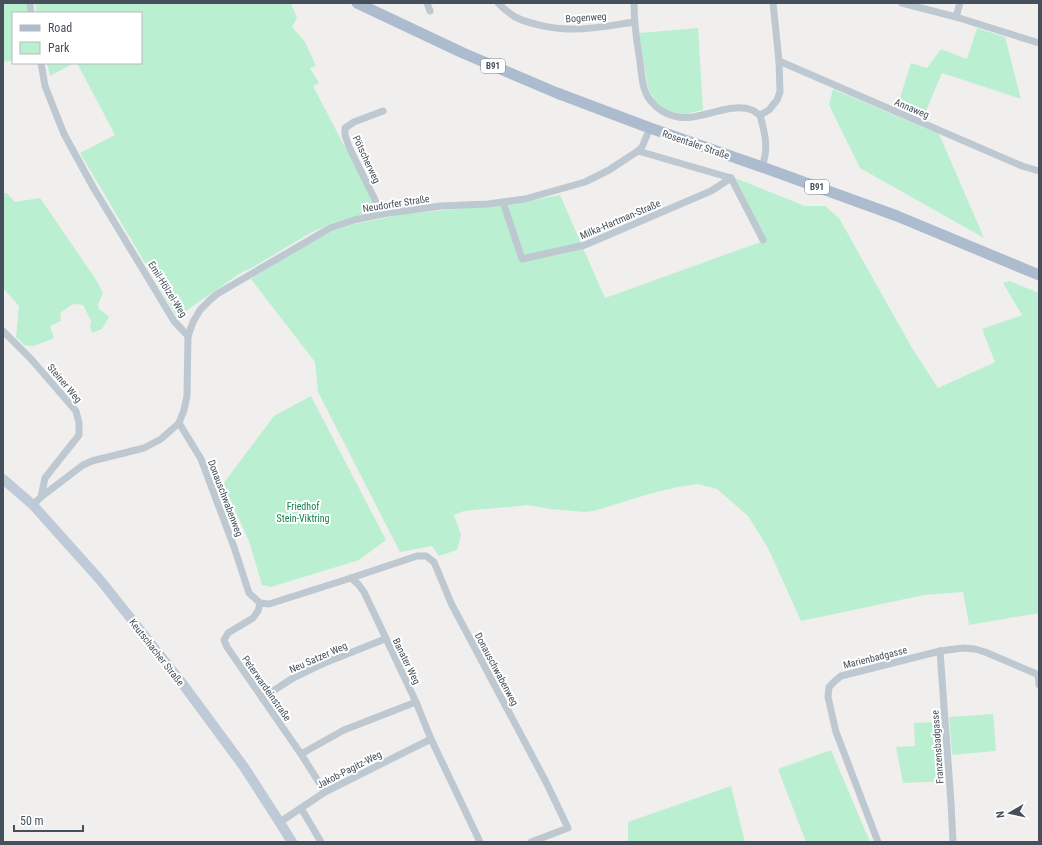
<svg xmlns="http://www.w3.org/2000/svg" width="1042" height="845" font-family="'Roboto Condensed',sans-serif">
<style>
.green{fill:#baf0d1}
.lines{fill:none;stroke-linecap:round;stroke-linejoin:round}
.street{stroke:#bdc8d1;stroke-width:7}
.secondary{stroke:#bfcad8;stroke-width:10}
.primary{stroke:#acbcce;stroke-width:11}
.labels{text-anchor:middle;stroke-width:4;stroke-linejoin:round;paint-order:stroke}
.shield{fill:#fff;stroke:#7d848d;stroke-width:1}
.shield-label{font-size:9px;font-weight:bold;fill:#45505c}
.street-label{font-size:10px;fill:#45505c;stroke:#fff}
.park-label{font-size:10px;fill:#13804d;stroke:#fff}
</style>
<rect width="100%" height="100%" fill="#f1eeee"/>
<g class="green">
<path d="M3 3H27V13H13V60L3 62Z"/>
<path d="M35 3H291L297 18 292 27 305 42 316 66 310 68 319 83 313 86 372 199 373 211 333 223 312 232 250 269 242 272 177 317 80 153 115 135 77 63H141V13H36Z"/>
<path d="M698 28 703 110 684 114 668 111 655 101 648 88 639 33Z"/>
<path d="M977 28 1005 37 1021 99 942 73 923 118 897 107 911 63 927 68 941 49 967 59Z"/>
<path d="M47 63H74L50 76Z"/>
<path d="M833 89 939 134 984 238 860 168 829 105Z"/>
<path d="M735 178 805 206H825L839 218 912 348 938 388 995 362 982 329 1022 315 1003 283 1009 281 1039 293V613L969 625 963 592 924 595 801 621 768 548 748 516 717 489 698 484 677 487 649 494 594 511 585 512 550 509 528 505 464 511 454 515 461 535 457 550 439 556 432 546 400 552 318 392 315 362 251 279 314 239 332 231 350 225 404 214 519 203 560 195 605 298 766 240Z"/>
<path d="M3 193H7L15 202 40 198 95 278 103 293 98 304 99 309 109 317 102 329 92 333 90 327 91 321 83 305 73 304 60 313 61 321 50 326 54 338 34 346 24 345 16 337 19 306 3 288Z"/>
<path d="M311 396 386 540 359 560 271 587 262 585 249 541 223 484 274 416Z"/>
<path d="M993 714 996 751 952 755 949 717Z"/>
<path d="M939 722 944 781 903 783 896 747 915 746 914 723Z"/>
<path d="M831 750 870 842H806L778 769Z"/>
<path d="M731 786 745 842H628V822Z"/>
</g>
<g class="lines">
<g class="street">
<path d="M30 3 31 13"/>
<path d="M427 3 430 11"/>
<path d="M498 3C503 8 509 13 515 17 529 24 554 29 569 29 591 30 613 25 634 22"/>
<path d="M634 3C634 21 636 37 639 55 641 66 641 77 644 88 650 108 671 120 692 117 711 115 733 103 752 110 755 111 757 114 760 115 765 134 769 147 762 167"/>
<path d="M902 3 956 17 1039 43"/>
<path d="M956 17 960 3"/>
<path d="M779 61 1022 166 1039 171"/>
<path d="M41 63 45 86 64 134 93 187 174 321 188 336"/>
<path d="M760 115 769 110 777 100 780 92 779 61 773 3"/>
<path d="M638 151 731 178"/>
<path d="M731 178 763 240"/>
<path d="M503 202 522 259 585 245 711 191 731 178"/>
<path d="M382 214 349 147 345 135V128L354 122 383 111"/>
<path d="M3 331 31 359 76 411 79 423V435L45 478 41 497"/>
<path d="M179 423 201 459 234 547 249 593 260 603"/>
<path d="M33 505 41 497 83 465 92 461 144 448 161 439 179 423 184 410 187 396 188 336 193 322 200 310 210 300 217 294 330 228 354 220 382 214 441 206 488 204 525 199 585 182 609 170 638 151 642 147 650 128"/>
<path d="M351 578 417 556H426L434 562 451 603 546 782 568 828 531 842"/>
<path d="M260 603 269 604 351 578 358 584 364 592 416 702 431 739 480 842"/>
<path d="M260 603 258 611 253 618 228 633 224 640 227 647 301 754 325 792"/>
<path d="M940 651 951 803 953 842"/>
<path d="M1038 675 1039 685"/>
<path d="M262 698 293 678 322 664 385 639"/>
<path d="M301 754 344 730 416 702"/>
<path d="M301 808 321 842"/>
<path d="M280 822 325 792 431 739"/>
<path d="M878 842 836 732 828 697 829 687 835 681 841 676 940 651 963 648 975 649 985 652 1039 675"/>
</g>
<path class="secondary" d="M3 479 33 505 101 581 182 683 244 767 275 815 292 842"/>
<path class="primary" d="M357 3 463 53 557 93 650 128 762 167 897 216 1039 275"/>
</g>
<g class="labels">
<g class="shield">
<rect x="481" y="59" width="24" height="14" rx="3"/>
<rect x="805" y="180" width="24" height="14" rx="3"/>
</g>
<g class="shield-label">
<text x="493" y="69">B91</text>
<text x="817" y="190">B91</text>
</g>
<g class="street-label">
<text transform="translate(586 17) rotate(-4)" y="4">Bogenweg</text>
<text transform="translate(912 108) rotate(23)" y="4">Annaweg</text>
<text transform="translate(696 144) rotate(19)" y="4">Rosentaler Straße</text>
<text transform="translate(367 159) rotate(65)" y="4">Pötscherweg</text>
<text transform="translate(396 203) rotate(-9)" y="4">Neudorfer Straße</text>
<text transform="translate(620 219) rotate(-23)" y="4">Milka-Hartman-Straße</text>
<text transform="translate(168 289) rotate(58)" y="4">Emil-Hölzel-Weg</text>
<text transform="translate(65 383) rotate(50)" y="4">Steiner Weg</text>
<text transform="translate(226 498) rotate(69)" y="4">Donauschwabenweg</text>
<text transform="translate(157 652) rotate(52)" y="4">Keutschacher Straße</text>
<text transform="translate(318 657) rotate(-24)" y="4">Neu Satzer Weg</text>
<text transform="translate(875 657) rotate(-14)" y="4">Marienbadgasse</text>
<text transform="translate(407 661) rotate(64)" y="4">Banater Weg</text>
<text transform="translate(497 669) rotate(62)" y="4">Donauschwabenweg</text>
<text transform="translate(267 688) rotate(55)" y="4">Peterwardeinstraße</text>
<text transform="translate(937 747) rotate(-94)" y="4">Franzensbadgasse</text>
<text transform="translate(349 769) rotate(-27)" y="4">Jakob-Pagitz-Weg</text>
</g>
<g class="park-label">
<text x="303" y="510">Friedhof<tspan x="303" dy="12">Stein-Viktring</tspan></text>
</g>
</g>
<rect width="1042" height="845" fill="none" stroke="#45505c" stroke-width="8"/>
<rect x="12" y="12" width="130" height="52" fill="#ffffff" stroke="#b5b9be"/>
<rect x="20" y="25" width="20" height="6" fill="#acbcce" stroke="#b5b9be"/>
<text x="48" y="32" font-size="12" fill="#45505c">Road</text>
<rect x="20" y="42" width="20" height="12" fill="#baf0d1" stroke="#b5b9be"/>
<text x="48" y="52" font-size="12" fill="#45505c">Park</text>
<g transform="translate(1010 813) rotate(261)" stroke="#ffffff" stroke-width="3" paint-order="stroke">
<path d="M0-3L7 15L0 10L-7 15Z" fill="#45505c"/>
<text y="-6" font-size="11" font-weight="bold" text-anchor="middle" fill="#45505c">N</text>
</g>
<path d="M14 825v6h69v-6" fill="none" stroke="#45505c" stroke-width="2"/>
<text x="20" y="825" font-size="12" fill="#45505c" stroke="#ffffff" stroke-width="3" paint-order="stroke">50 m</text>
</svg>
